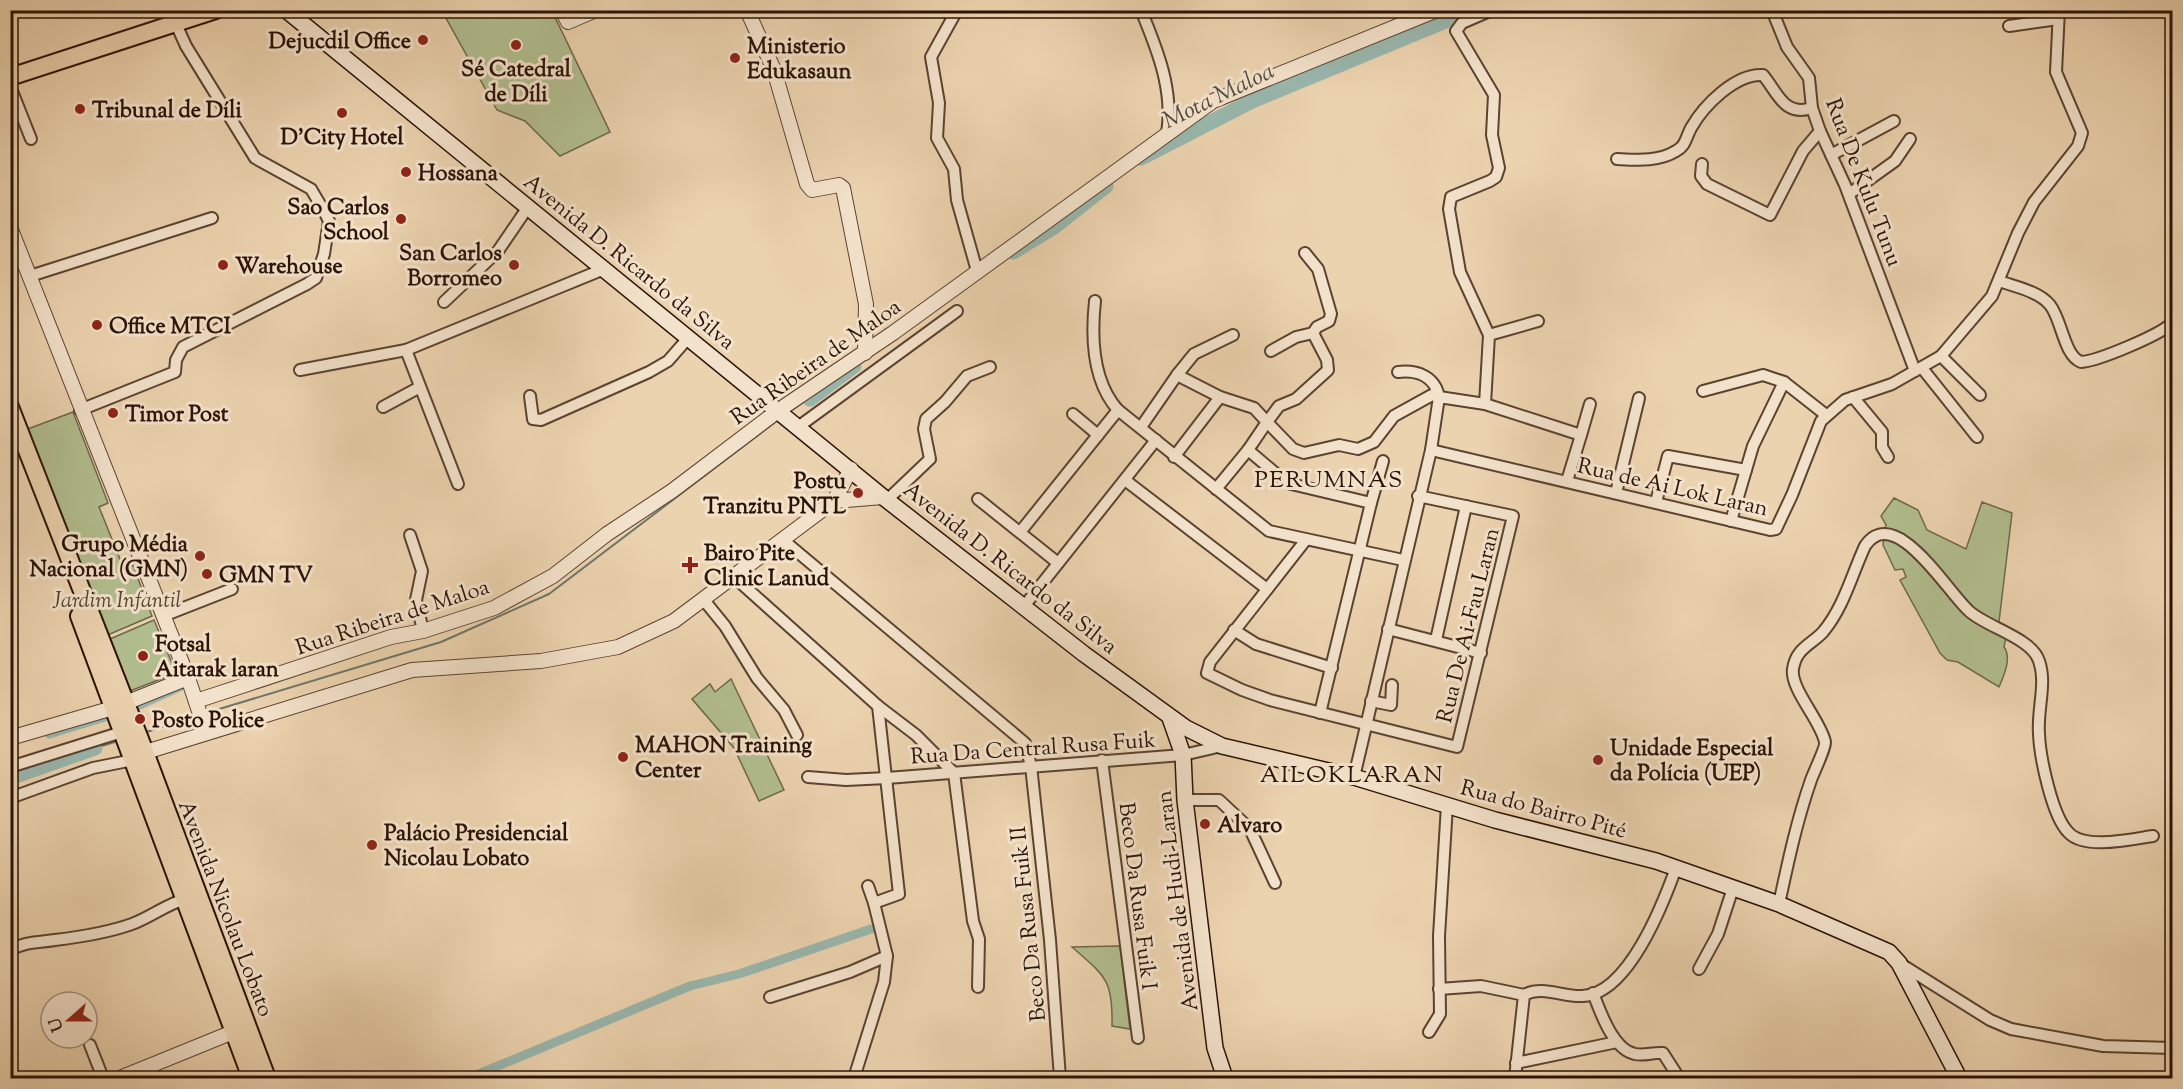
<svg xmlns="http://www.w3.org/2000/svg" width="2183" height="1089" font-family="'Sorts Mill Goudy',serif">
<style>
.green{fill:#b2be8f;stroke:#6e684b;stroke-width:1.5}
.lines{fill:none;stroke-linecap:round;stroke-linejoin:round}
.stream{stroke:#6d756b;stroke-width:2}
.canal{stroke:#99b7ae;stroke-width:9}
.river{stroke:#99b7ae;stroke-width:15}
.minor-casing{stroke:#5b4331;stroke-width:14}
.tertiary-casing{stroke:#5b4331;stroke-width:16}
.secondary-casing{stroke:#2b1307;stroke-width:18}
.primary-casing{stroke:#2b1307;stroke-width:20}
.minor{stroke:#f3e2cb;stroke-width:10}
.tertiary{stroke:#f3e2cb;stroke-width:14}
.secondary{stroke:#f3e2cb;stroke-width:15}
.primary{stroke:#ecd3af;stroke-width:16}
.poi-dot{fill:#8f2418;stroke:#f3e2cb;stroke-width:2}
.labels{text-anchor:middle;stroke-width:6;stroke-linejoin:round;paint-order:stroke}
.poi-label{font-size:22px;font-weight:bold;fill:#2b1307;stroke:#f3e2cb;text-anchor:start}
.street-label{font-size:22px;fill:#2b1307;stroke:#f3e2cb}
.park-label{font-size:22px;font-style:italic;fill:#544630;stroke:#f3e2cb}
.water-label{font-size:24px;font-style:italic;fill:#524c41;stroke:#f3e2cb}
.neighbourhood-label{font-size:24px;letter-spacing:1.5px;fill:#2b1307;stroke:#f3e2cb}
</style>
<rect width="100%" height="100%" fill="#ecd3af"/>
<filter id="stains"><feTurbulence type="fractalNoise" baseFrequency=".00333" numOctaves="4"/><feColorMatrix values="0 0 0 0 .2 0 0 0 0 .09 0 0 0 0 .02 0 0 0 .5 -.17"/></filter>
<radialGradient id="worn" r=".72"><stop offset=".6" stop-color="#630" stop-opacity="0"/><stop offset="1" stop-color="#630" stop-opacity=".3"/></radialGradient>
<g class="green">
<path d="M442 11H552L610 132 560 156 525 121 497 110Z"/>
<path d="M73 412 108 503 99 507 124 569 133 565 152 616 103 637 25 430Z"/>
<path d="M1894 498 1918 510 1927 530 1966 549 1982 502 2012 513 1999 622 2006 637 2004 647C2012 658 2004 675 1999 687L1958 662 1947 660 1940 653 1900 580 1906 577 1903 569 1895 570 1883 545 1886 525 1881 516Z"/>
<path d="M154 620 176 673 130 691 110 639Z"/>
<path d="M731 679 784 790 759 801 734 748 692 699 710 684 715 692Z"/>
<path d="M1120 946 1130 1029 1112 1026C1113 979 1105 976 1072 947Z"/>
</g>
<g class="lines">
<g class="stream">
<path d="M1440 15 1451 10"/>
<path d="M1193 124 1418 25"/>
<path d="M788 413 805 401"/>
<path d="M206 713 441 642 549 594 778 420"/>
<path d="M143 733 195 717"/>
<path d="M10 774 118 741"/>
</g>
<g class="canal">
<path d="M129 710 182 686"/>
<path d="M49 734 115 714"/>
<path d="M469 1078 690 986 739 974 871 929"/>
</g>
<g class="river">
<path d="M1141 158 1252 101 1472 10"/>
<path d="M1013 252 1054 227 1106 186"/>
<path d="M810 399 854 366"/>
<path d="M10 778 95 748"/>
</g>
<defs>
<g id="minor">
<path d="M957 10 931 57 939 103 937 138 954 169 957 200 977 271"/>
<path d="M1141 10C1157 49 1174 90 1167 133"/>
<path d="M1772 10 1787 47 1809 78 1812 108 1820 131 1845 185 1915 371"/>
<path d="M2009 26 2058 19"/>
<path d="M10 86 31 139"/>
<path d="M1831 155 1894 121"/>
<path d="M1617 159C1637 160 1658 162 1676 151 1686 146 1686 137 1691 128 1704 105 1736 73 1763 75 1778 93 1784 117 1812 108"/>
<path d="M1702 164 1701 176 1707 184 1770 215 1803 151 1820 131"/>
<path d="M1849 194 1895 161 1910 139"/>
<path d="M1305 253 1318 269 1331 314 1329 321 1317 327 1313 333"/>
<path d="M30 276 212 218"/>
<path d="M1999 281C2016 287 2038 291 2050 305 2062 320 2064 356 2081 362 2098 361 2160 335 2172 323"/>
<path d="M1095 301C1091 338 1092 381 1118 410L1269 531 1403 560"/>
<path d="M444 302 498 251 528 207"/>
<path d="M1489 335 1538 321"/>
<path d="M406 350 458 484"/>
<path d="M1271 351 1296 337 1313 333 1327 360 1328 370 1296 399 1279 406 1267 422 1293 449 1304 453 1339 445 1358 449 1374 442 1394 416 1432 395 1439 397"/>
<path d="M1941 356 1980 395"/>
<path d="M1922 368 1977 437"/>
<path d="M300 370 406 350 604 269"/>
<path d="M1398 372C1417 370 1435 376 1439 397"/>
<path d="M1177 375 1194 354 1233 335"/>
<path d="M1703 391 1763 375 1784 382"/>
<path d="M530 396 533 419 541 420 649 372 668 361 689 337"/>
<path d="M1853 397 1882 432V447L1888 457"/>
<path d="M1485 404 1489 335 1460 272 1449 209 1451 197 1490 181 1496 177 1499 168 1492 135 1494 95 1456 31 1462 23 1492 10"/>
<path d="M383 407 420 387"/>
<path d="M80 410 175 372 176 360 183 347 307 284 316 278 324 254 329 221 324 211 311 189 255 158 186 46 176 24"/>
<path d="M1073 414 1098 435"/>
<path d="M798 427 957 311"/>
<path d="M1141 427 1177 375 1220 397 1254 408 1267 422 1248 450"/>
<path d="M1581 435 1590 404"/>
<path d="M1431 450 1770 530 1776 529 1792 495 1821 421 1845 400 1892 384 1941 356 1992 296 2018 233 2034 202 2078 146 2082 133 2056 72 2059 10"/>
<path d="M1174 457 1220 397"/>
<path d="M1125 480 1267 589"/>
<path d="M1216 489 1248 450 1287 483 1371 503 1320 713"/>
<path d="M1616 493 1639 398"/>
<path d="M978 499 1058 563"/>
<path d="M887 500 930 459 924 429 926 419 945 402 967 376 990 367"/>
<path d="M1656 502 1668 456 1746 470"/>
<path d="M1371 503 1383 461"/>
<path d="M1731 521 1753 446 1784 382 1826 415"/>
<path d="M1021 531 1118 410"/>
<path d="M410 535 422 571 416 600 423 631"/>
<path d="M782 539 1025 743 1031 766 1050 940 1060 1078"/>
<path d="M1305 541 1210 662 1207 673 1242 690 1270 700 1457 747 1513 516 1418 496"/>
<path d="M733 576 878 706 916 735 954 773 973 921 979 939 978 987"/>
<path d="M703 599 725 626 757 678 784 710 797 735"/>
<path d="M1025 605 1156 440"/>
<path d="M163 616 232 589"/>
<path d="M1388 629 1481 653"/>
<path d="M1234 630 1256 644 1332 668"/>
<path d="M1436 640 1466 506"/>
<path d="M1371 701 1391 705 1392 685"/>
<path d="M1102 760 1138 1038"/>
<path d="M10 767 122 732"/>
<path d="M808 777 846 780 887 778 1183 755 1222 746"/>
<path d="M1354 777 1431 450 1439 397 1485 404 1581 435 1567 481"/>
<path d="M10 798 93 768 133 760"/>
<path d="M1185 800H1219L1250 829 1275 883"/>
<path d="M868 886 874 903"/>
<path d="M1779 904C1788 862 1797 820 1811 780 1813 774 1826 747 1825 742 1821 721 1790 689 1793 669 1796 648 1811 645 1823 632 1844 607 1852 574 1865 546 1895 502 1948 593 1969 611 1986 627 2032 638 2039 661 2047 684 2037 709 2039 734 2040 757 2052 817 2069 833 2085 850 2132 839 2153 836"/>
<path d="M10 950C27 941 36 943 55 940 80 937 107 933 132 924 151 917 165 905 185 899"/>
<path d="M1899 963 1990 1020 2011 1029 2103 1046 2172 1048"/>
<path d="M1699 969 1718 934 1733 888"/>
<path d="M1439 989 1481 986 1524 995"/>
<path d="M1593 993C1600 1011 1613 1050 1635 1054 1644 1056 1654 1052 1663 1053L1679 1078"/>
<path d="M770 997 850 972 887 956"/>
<path d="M1429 1032 1440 1014 1439 936 1447 805"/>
<path d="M90 1045 103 1078"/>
<path d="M1516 1063 1617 1042"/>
<path d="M854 1078 884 982 887 956 874 903 899 894 878 706"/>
<path d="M1515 1078 1524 995C1542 985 1563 997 1582 996 1628 995 1663 904 1676 868"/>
</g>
<g id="tertiary">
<path d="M169 10 176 24"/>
<path d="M562 10 568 22 596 10"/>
<path d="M747 10 774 70 807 184 812 190 839 185 843 188 866 304 865 353"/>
<path d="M10 227 188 678 206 732"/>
<path d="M834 501 851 469"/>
<path d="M196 701 391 637 423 631 494 608 553 576 607 534 672 491 779 410 893 333 1213 101 1437 10"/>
<path d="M10 738 113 708 188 678"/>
<path d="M136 755 412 670 541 661 618 647 674 621 834 501 883 497"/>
<path d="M120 1078 233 1032"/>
</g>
<g id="secondary">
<path d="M286 10 883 497 1084 654 1186 728 1222 746 1354 777 1495 820 1656 861 1779 904 1889 952 1899 963 1959 1078"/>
<path d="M1170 718 1183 755 1185 800 1215 1048 1225 1078"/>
</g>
<g id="primary">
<path d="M10 77 216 10"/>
<path d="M10 407 145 752 267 1078"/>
<path d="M79 616 251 1078"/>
</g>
</defs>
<use href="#minor" class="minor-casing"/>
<use href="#tertiary" class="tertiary-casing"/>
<use href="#secondary" class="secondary-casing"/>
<use href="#primary" class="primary-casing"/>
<use href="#minor" class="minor"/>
<use href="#tertiary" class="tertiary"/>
<use href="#secondary" class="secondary"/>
<use href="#primary" class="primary"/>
</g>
<g class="poi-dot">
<circle cx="423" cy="40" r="6"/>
<circle cx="516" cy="45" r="6"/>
<circle cx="735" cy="58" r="6"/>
<circle cx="80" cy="109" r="6"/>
<circle cx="342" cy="113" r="6"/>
<circle cx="406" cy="172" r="6"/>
<circle cx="401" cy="219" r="6"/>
<circle cx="223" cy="265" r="6"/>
<circle cx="514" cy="265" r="6"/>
<circle cx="97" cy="325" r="6"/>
<circle cx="113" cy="413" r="6"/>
<circle cx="858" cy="493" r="6"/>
<circle cx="200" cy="556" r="6"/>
<path d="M687 556h6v6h6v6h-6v6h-6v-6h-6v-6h6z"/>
<circle cx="207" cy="574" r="6"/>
<circle cx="143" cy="656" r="6"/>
<circle cx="140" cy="719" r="6"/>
<circle cx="623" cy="757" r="6"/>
<circle cx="1598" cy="760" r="6"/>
<circle cx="1205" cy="824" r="6"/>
<circle cx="372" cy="845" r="6"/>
</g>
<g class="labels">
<g class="poi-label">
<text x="411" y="48" text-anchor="end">Dejucdil Office</text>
<text x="747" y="53">Ministerio<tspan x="747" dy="25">Edukasaun</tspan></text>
<text x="516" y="76" text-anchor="middle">Sé Catedral<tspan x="516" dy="25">de Díli</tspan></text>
<text x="92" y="117">Tribunal de Díli</text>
<text x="342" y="144" text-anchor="middle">D'City Hotel</text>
<text x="418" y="180">Hossana</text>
<text x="389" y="214" text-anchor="end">Sao Carlos<tspan x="389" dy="25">School</tspan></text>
<text x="502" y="260" text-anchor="end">San Carlos<tspan x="502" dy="25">Borromeo</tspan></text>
<text x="235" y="273">Warehouse</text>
<text x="109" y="333">Office MTCI</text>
<text x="125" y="421">Timor Post</text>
<text x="846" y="488" text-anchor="end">Postu<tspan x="846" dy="25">Tranzitu PNTL</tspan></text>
<text x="188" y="551" text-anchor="end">Grupo Média<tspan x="188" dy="25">Nacional (GMN)</tspan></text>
<text x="704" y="560">Bairo Pite<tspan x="704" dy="25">Clinic Lanud</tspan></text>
<text x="219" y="582">GMN TV</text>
<text x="155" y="651">Fotsal<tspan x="155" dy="25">Aitarak laran</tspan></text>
<text x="152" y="727">Posto Police</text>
<text x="635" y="752">MAHON Training<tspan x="635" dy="25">Center</tspan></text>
<text x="1610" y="755">Unidade Especial<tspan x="1610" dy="25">da Polícia (UEP)</tspan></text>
<text x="1217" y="832">Alvaro</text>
<text x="384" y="840">Palácio Presidencial<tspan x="384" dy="25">Nicolau Lobato</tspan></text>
</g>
<g class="street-label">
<text transform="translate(1865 182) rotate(69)" y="8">Rua De Kulu Tunu</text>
<text transform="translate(630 261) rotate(39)" y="8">Avenida D. Ricardo da Silva</text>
<text transform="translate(815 361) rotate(-35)" y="8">Rua Ribeira de Maloa</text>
<text transform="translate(1673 486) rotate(13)" y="8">Rua de Ai Lok Laran</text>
<text transform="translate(1011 567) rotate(38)" y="8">Avenida D. Ricardo da Silva</text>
<text transform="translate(392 616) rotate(-18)" y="8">Rua Ribeira de Maloa</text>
<text transform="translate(1467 625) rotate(-76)" y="8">Rua De Ai-Fau Laran</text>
<text transform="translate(1033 747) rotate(-4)" y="8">Rua Da Central Rusa Fuik</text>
<text transform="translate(1544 808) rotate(15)" y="8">Rua do Bairro Pité</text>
<text transform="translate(1139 896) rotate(83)" y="8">Beco Da Rusa Fuik I</text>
<text transform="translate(1176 901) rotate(-97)" y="8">Avenida de Hudi-Laran</text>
<text transform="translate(227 908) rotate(69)" y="8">Avenida Nicolau Lobato</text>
<text transform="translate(1027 924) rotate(-96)" y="8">Beco Da Rusa Fuik II</text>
</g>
<g class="park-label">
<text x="117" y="607">Jardim Infantil</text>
</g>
<g class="water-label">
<text transform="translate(1218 95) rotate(-26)" y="8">Mota Maloa</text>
</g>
<g class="neighbourhood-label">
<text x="1329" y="487">PERUMNAS</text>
<text x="1352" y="782">AILOKLARAN</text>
</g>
</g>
<rect width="2183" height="1089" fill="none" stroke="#ecd3af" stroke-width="36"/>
<rect x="12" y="12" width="2159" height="1065" fill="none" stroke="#2b1307" stroke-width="3"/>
<rect x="18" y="18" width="2147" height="1053" fill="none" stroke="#2b1307" stroke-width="1.5"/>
<g transform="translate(69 1020) rotate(249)"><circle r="28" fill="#f3e2cb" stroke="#a38f7d" stroke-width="1.5"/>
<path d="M0-4.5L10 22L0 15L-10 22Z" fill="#8f2418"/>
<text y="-9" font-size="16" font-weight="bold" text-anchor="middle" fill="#2b1307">U</text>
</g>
<rect width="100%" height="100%" filter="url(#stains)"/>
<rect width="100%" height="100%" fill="url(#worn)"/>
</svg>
